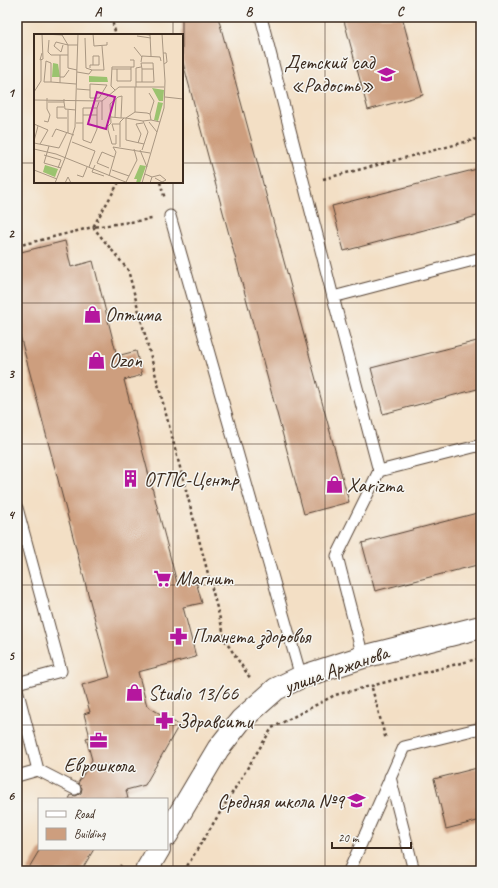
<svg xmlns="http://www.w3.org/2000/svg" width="498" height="888" font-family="Caveat,sans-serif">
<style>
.building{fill:#cd9e7e}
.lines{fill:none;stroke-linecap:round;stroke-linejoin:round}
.lane-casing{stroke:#574537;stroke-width:13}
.street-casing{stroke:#574537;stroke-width:24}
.path{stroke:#574537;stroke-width:2.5;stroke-dasharray:3 3;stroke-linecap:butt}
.lane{stroke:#fff;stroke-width:11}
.street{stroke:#fff;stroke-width:22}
.grid{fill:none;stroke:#3b2a1e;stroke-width:1;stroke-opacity:0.55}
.labels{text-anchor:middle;stroke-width:3;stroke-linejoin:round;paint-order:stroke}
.poi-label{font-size:20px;fill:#3b2a1e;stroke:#f6f6f2;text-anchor:start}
.street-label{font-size:20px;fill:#3b2a1e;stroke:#f6f6f2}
.inset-road{fill:none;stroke:#a99782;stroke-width:1}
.view{fill:#b5179e;fill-opacity:0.15;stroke:#b5179e;stroke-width:2}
.inset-edge{fill:none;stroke:#3b2a1e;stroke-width:2}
.neatline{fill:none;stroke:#3b2a1e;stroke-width:1.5}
.grid-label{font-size:13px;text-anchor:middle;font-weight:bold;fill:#3b2a1e}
</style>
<rect width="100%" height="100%" fill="#f6f6f2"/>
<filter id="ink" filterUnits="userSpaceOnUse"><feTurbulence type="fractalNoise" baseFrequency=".025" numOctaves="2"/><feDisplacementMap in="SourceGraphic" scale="8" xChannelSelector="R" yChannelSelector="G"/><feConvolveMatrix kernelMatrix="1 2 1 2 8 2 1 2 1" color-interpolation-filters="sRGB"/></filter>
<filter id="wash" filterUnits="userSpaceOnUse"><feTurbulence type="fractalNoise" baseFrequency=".012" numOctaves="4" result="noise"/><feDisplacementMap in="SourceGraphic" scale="16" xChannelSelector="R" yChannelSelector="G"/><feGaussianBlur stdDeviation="0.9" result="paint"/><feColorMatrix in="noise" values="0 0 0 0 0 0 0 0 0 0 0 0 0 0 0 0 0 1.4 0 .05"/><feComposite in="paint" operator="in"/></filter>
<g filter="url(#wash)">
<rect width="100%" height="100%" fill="#f3dfc5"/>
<g id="blocks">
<g class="building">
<path d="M182 17H218L349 502 304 514 182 59Z"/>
<path d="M343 17H402L423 95 368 110Z"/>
<path d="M481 168V215L344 251 332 206Z"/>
<path d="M65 241 71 267 93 261 117 356 136 351 142 375 124 380 177 583 195 578 202 603 183 607 196 657 138 672 147 706 179 725 145 785 126 790 128 799H69L71 795 76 796 81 793 82 788 78 783 92 760 86 738 90 737 84 714 90 712 82 685 110 677 17 324V253Z"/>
<path d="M481 340V388L383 414 371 368Z"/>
<path d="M481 512V564L375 591 362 543Z"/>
<path d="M481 767V820L446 829 434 779Z"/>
<path d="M40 849H94L81 871H27Z"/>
</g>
</g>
</g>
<g filter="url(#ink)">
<use href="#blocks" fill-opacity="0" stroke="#574537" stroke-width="1"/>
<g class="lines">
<defs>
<g id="lane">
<path d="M261 17 333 297"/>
<path d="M170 216 301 677"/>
<path d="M379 471 333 297 481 258"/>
<path d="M17 508 61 671 17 683"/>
<path d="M363 657 337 556 379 471 481 445"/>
<path d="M17 689 38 770 17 776"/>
<path d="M38 770 75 789"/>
<path d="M390 777 414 871"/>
<path d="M349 871 404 747 481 728"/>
</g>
<g id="street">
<path d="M167 835 218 749 241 720 276 689 301 677 363 657 481 627"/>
<path d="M146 871 159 849"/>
</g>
</defs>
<use href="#lane" class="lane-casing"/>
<use href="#street" class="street-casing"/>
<g class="path">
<path d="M111 17 116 35"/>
<path d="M112 22 120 17"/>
<path d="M323 179 481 138"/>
<path d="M119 182 93 227 152 219"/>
<path d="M160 182 165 199"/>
<path d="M17 246 93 227 128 270 226 642 250 678"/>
<path d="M372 688 386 740"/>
<path d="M117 871 121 865"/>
<path d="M184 871 272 728 335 695 481 658"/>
</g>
<use href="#lane" class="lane"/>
<use href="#street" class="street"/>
</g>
</g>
<path class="grid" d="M173 17V35M325 17V871M17 163H35M182 163H481M173 182V871M17 303H481M17 444H481M17 585H481M17 725H481"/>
<defs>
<symbol id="school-bare" viewBox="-9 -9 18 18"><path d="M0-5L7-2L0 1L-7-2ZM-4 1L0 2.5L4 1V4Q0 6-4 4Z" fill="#b5179e" stroke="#f6f6f2" stroke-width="2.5" paint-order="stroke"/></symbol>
<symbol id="shop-bare" viewBox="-9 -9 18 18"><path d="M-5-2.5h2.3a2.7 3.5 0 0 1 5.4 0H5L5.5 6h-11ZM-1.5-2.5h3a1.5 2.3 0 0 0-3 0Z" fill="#b5179e" stroke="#f6f6f2" stroke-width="2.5" paint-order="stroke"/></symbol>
<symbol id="building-bare" viewBox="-9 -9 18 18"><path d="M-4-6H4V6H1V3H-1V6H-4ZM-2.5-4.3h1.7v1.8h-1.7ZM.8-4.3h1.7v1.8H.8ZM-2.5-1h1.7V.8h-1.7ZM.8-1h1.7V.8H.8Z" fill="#b5179e" stroke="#f6f6f2" stroke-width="2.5" paint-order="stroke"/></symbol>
<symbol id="supermarket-bare" viewBox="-9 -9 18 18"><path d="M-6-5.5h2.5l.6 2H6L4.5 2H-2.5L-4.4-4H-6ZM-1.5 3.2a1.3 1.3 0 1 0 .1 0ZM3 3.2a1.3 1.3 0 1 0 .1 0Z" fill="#b5179e" stroke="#f6f6f2" stroke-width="2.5" paint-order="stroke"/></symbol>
<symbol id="pharmacy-bare" viewBox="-9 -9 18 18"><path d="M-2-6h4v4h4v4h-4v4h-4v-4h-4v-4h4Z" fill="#b5179e" stroke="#f6f6f2" stroke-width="2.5" paint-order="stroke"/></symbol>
<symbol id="office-bare" viewBox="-9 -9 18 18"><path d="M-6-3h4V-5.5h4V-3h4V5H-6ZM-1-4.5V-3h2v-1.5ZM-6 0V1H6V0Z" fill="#b5179e" stroke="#f6f6f2" stroke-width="2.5" paint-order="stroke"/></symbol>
</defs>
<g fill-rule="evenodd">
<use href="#school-bare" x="374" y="62" width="25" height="25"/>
<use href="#shop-bare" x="80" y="302" width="25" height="25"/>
<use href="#shop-bare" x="84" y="348" width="25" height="25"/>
<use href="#building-bare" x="118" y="466" width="25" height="25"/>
<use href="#shop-bare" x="322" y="472" width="25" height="25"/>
<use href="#supermarket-bare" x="150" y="566" width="25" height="25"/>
<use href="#pharmacy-bare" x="166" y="624" width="25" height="25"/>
<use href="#shop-bare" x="122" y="680" width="25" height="25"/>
<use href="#pharmacy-bare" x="152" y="708" width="25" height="25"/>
<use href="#office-bare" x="86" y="728" width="25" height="25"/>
<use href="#school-bare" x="344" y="788" width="25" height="25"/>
</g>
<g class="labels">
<g class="poi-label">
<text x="374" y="69" text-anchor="end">Детский сад<tspan x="374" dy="23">«Радость»</tspan></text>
<text x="105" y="321">Оптима</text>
<text x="109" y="367">Ozon</text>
<text x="144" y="486">ОТПС-Центр</text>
<text x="347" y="492">Xarizma</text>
<text x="176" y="585">Магнит</text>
<text x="192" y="643">Планета здоровья</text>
<text x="148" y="700">Studio 13/66</text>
<text x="177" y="728">Здравсити</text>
<text x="99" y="772" text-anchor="middle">Еврошкола</text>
<text x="344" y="808" text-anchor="end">Средняя школа №9</text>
</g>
<g class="street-label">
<text transform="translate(336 669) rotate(-19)" y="7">улица Аржанова</text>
</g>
</g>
<g transform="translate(34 34)">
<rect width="149" height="149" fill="#f3dfc5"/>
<path d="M19 29 24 30 26 43H18ZM55 42 73 43 74 48H55ZM118 54 130 56 129 67H125ZM124 68 129 69 124 87 120 86ZM11 131 24 135 21 143 9 138ZM106 131 112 132 106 149H102L103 145H100Z" fill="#9bc36f"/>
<path class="inset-road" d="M10 0 28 1 34 11H44M59 0 60 12 73 11V8M108 0 116 1 117 22M103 2 117 4M51 4 52 34 58 36M15 6 14 18 17 21H26V49M100 13 108 23M8 19 6 26 9 25 8 0M129 19H132L133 28 130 30M26 21H34V11L22 8 20 12 27 18 29 11M34 21V34L43 36M107 28 108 22 126 23 127 27M56 34V31H65V22H59V31M78 35H83V47H97V33M83 35H97M108 35V48M43 38 55 40 58 36H70L68 12M26 43H30L35 36M17 48H10L12 27 17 29V48L42 50M102 48V34L107 33M102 53V48H120L119 29H107L108 35H119M43 55 56 56V64H65L73 51 56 50V56M81 56 77 52 78 33H100V26H96M0 58 7 47V26M115 59 120 67 116 80M131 63 149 65M0 66 68 67 85 53H130M68 67V86M14 68H30V65M30 68 31 75 42 76M30 73H23V84H33M34 76V99M101 78V53M49 81H63V74M77 83 87 84 88 62 84 63 76 70 77 89 74 92V96L78 110H82V101M81 83 82 65M87 84H92L101 78 113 79 116 80 117 86 126 88M10 87 14 88 16 81 13 75V64M109 87 92 84V106L110 110M115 88 123 98M42 89H49V74H63L65 68M49 89V106L57 109 63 95V81M0 90 14 96 6 110M80 97 78 90H86M18 103 22 95 40 101M0 107 4 92M38 108 61 117 55 133M0 109 25 114 33 98M104 109 107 100 102 90 109 89M15 112 10 129 27 134M86 113V88L90 84M0 115 22 120 94 149M106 116 113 133M108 116 114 98 109 87 117 86M10 121 27 126 24 134M31 124 41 93 44 0M61 131 58 138 70 142M75 134 63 129 68 118 80 123M0 136 23 145M78 136 95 142M111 140 118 143 116 149M43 141 49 143 53 133M75 142 82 118 79 113 116 119M118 143 126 141 132 146 128 148 121 144M92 148 103 126 100 115M21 149 31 124M31 149 34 143 37 149M108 149 130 74 131 47 128 0"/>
<path class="view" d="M63 58 81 63 72 95 54 90Z"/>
<rect width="149" height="149" class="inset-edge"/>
</g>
<rect width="498" height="888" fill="none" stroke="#f6f6f2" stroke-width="44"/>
<rect x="38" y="798" width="130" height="52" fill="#f6f6f2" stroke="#aba49d"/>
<rect x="46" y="811" width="20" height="6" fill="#ffffff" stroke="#aba49d"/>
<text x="74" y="818" font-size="12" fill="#3b2a1e">Road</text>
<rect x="46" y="828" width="20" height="12" fill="#cd9e7e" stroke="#aba49d"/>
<text x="74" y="838" font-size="12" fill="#3b2a1e">Building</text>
<path d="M332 842v6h79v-6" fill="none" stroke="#3b2a1e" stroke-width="2"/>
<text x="338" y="842" font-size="12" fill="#3b2a1e" stroke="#f6f6f2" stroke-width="3" paint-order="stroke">20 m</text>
<rect x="22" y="22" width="454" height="844" class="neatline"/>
<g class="grid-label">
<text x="98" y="16">A</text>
<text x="249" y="16">B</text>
<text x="400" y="16">C</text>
<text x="11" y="97">1</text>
<text x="11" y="238">2</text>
<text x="11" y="378">3</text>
<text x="11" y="519">4</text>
<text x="11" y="660">5</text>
<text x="11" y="800">6</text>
</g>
</svg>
